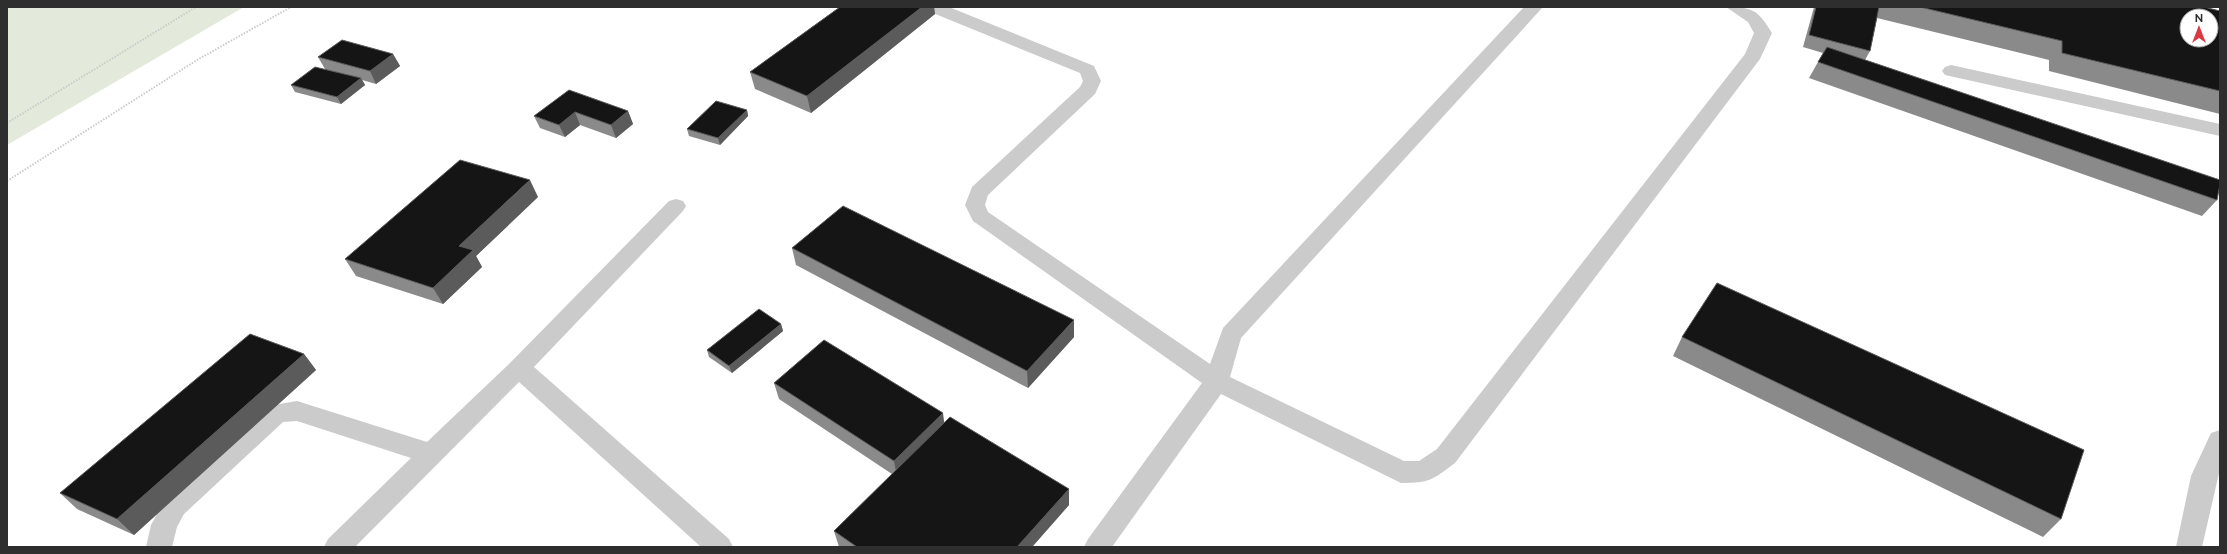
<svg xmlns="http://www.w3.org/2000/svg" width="2227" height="554" font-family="Raleway,sans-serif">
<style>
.green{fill:#e3eadc}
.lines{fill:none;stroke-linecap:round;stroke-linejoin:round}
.path{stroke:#cbcbcb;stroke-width:2;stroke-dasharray:1.5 1.5;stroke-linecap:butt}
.service{fill:#cbcbcb;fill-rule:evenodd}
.minor{fill:#cbcbcb;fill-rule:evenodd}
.wall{fill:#8a8a8a}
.shaded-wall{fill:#5b5b5b}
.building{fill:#151515;stroke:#5b5b5b;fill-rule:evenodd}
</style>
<rect width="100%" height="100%" fill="#fff"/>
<path class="green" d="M7 7H244L7 145Z"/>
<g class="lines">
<g class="path">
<path d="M7 123 196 7"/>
<path d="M7 181 197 60 291 7"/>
</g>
<g class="service">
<path d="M925 7H949L1094 66 1101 81 1095 94 988 195 985 205 988 212 1210 364 1223 328 1524 7H1543L1241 338 1230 377 1404 461H1419L1437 449 1745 54 1754 33 1748 22 1726 7C1753 7 1758 10 1772 33L1760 59 1455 463C1432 480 1430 483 1401 483L1221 394 1112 547H1084L1088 539 1202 383 973 221 965 205 972 187 1080 87 1083 81 1080 73 928 11Z"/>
<path d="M1951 65 2220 124V136L1945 75 1942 71 1945 67Z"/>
<path d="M676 199 683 201 686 206 683 211 534 367 729 539 733 547H701L519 382 355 547H324L328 539 411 458 297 421 283 422 184 514 177 527 172 547H146L151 525 166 498 268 406 297 401 427 442 511 362 669 201Z"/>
</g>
<path class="minor" d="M2220 430V469L2202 547H2176L2191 476 2211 433Z"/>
</g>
<g class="wall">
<path d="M840 7H934L935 14 811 113 755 89 750 72Z"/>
<path d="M1814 7H2204L2220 11V114L2049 71V60L1877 18 1870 51 1865 60 2217 200 2202 216 1809 78 1818 62 1823 53 1803 47Z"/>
<path d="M393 54 400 66 376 84 362 80 365 85 341 104 295 92 291 85 325 69 318 57Z"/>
<path d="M569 90 628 111 633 124 616 138 580 125 565 137 540 128 534 116Z"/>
<path d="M747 110 748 116 720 145 689 136 687 129Z"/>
<path d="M538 197 476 256 482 267 443 304 356 276 345 259Z"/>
<path d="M792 248 1074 337 1028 388 796 265Z"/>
<path d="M781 324 783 331 732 373 709 357 707 350Z"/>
<path d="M1682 337 2061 519 2043 537 1673 356Z"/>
<path d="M304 354 316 370 134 535 77 509 60 493Z"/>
<path d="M774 383 944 422 1069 489V505L1032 547H839L834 531 892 474 779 399Z"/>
</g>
<g class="shaded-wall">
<path d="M922 7H934L935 14 811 113 807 96Z"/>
<path d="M393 54 400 66 376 84 370 71Z"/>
<path d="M361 78 365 85 341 104 337 97Z"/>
<path d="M747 110 748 116 720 145 718 138Z"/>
<path d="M628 111 633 124 616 138 611 125Z"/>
<path d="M575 112 580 125 565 137 559 125Z"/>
<path d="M530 180 538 197 476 256 482 267 443 304 433 288 459 246Z"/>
<path d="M1074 320V337L1028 388 1027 371Z"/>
<path d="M781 324 783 331 732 373 729 366Z"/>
<path d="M304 354 316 370 134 535 117 519Z"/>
<path d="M943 413 945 429 897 477 894 461Z"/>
<path d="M1069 489V505L1032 547H1017Z"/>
</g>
<g class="building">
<path d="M840 7H922L807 96 750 72Z"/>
<path d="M1816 7H1879L1870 51 1809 35Z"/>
<path d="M1920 7H2204L2220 11V91L2062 53V41ZM2187 16H2211V40H2187Z"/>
<path d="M342 40 393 54 370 71 318 57Z"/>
<path d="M1827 47 2220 180V184L2217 200 1818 62Z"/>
<path d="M315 67 361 78 337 97 291 85Z"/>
<path d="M569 90 628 111 611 125 575 112 559 125 534 116Z"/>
<path d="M716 101 747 110 718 138 687 129Z"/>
<path d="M460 160 530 180 459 246 473 250 433 288 345 259Z"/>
<path d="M843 206 1074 320 1027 371 792 248Z"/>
<path d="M1717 283 2084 450 2061 519 1682 337Z"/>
<path d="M759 309 781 324 729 366 707 350Z"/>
<path d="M250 334 304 354 117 519 60 493Z"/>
<path d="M824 340 943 413 894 461 774 383Z"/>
<path d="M950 417 1069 489 1017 547H857L834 531Z"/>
</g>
<rect width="2227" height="554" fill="none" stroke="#2e2e2e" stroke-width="16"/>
<g transform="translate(2199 28)"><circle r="19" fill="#ffffff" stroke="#ababab"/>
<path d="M0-3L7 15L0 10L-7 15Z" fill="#da3a42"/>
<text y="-6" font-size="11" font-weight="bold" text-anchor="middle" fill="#2e2e2e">N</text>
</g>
</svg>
